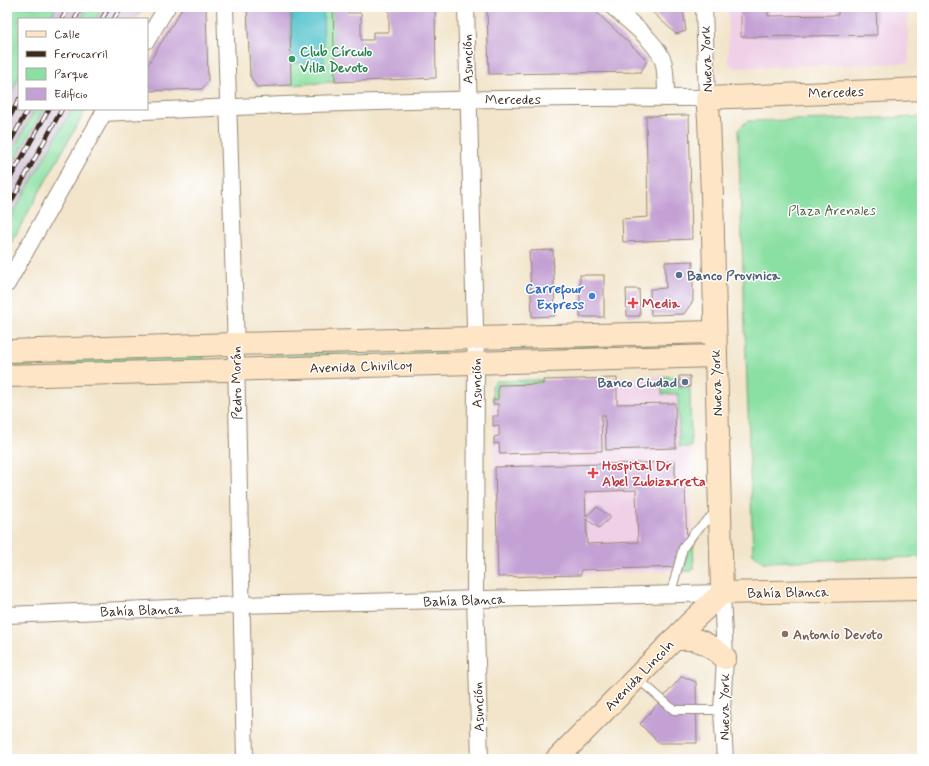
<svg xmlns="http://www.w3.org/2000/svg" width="929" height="766" font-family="Mynerve,sans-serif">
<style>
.built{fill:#efd0e6}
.industrial{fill:#cdbed2}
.green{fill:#8adfa2;stroke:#628460}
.water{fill:#57c4ce;stroke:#497776}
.building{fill:#c4a1d4;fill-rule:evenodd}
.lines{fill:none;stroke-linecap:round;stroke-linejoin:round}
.lane-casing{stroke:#968874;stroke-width:10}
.street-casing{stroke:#968874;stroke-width:18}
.secondary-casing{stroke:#968874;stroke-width:24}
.lane{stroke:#fff;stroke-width:8}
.street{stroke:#fff;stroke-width:16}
.secondary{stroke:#fde5c5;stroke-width:22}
.rail-casing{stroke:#3b2a1e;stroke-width:4.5}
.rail{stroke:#fff;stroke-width:3;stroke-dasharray:9;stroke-linecap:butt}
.leisure-dot{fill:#2e9e5b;stroke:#fff;stroke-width:1.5}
.service-dot{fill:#5c6f8a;stroke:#fff;stroke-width:1.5}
.shop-dot{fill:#3f7fe0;stroke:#fff;stroke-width:1.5}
.health-dot{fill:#e0444e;stroke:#fff;stroke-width:1.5}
.education-dot{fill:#8d6e63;stroke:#fff;stroke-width:1.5}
.labels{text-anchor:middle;stroke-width:3;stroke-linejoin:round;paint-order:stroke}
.leisure-label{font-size:14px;font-weight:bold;fill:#27864d;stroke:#fff;text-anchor:start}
.street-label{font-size:14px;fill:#3b2a1e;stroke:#fff}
.park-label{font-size:14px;fill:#536046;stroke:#fff}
.service-label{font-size:14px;font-weight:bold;fill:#4e5e75;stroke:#fff;text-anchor:start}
.shop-label{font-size:14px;font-weight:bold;fill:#366cbe;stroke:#fff;text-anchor:end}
.health-label{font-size:14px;font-weight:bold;fill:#be3a42;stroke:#fff;text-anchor:start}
.education-label{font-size:14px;font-weight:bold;fill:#785e54;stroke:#fff;text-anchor:start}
</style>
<rect width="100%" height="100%" fill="#fff"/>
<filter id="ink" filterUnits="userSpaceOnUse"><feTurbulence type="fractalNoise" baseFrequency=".025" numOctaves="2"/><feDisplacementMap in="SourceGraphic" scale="8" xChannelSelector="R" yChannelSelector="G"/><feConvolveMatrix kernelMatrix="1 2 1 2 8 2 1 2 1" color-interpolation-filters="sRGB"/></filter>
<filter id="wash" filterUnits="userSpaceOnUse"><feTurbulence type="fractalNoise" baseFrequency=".012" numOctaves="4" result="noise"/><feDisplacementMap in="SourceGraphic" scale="16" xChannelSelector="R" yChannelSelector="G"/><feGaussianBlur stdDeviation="0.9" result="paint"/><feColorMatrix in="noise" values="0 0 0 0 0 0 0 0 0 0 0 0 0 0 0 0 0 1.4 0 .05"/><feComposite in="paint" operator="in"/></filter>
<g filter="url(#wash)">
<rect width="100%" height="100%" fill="#f2e5cb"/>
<g class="built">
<path d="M728 7H907L909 63 734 68 728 61Z"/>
<path d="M679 376 680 388 690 387 692 570 505 577 498 571 492 386 496 381Z"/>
</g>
<g class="industrial">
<path d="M38 7H145L137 19H31Z"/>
<path d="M19 42V109H87L7 251V65Z"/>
</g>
<g class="green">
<path d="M7 7H52L55 9 49 19H19V77L7 100Z"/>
<path d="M88 7H103L96 19H81Z"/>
<path d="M247 7H333L335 82 257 87 250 76Z"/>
<path d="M35 109H44L7 174V162Z"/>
<path d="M72 109H86L7 250V224Z"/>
<path d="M922 117V557L763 562 753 554 738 130 747 121Z"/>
<path d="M684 343 682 348 509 351 510 348Z"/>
<path d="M444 349 443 355 269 358 272 353Z"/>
<path d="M203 355 205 360 204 363 10 366 13 361Z"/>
<path d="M679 376 680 388 690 387 691 447H679L678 394H662V377Z"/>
<path d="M543 380V384L498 385V399L493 400 492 386 496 381Z"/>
<path d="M693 537 694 568 691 571H684L687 549Z"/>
</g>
<path class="water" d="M290 7H323L324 63H291Z"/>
<g id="blocks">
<g class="building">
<path d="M183 7H206L208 81 202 89 147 91V66Z"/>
<path d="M247 7H290L291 85 257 87 250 76Z"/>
<path d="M333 7H348V13H361V40H373V32H389V7H435L436 78 335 82Z"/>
<path d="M485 7H591L647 60 641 72 489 74 487 12Z"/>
<path d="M647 7H683L686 31 676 34Z"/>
<path d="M741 7H768V16L838 15V7H876L877 35 741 37Z"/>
<path d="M689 115 692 239 623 242 622 219 648 217 646 116Z"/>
<path d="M553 250 555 316 532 317 529 251Z"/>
<path d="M693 261V301L684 314 651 315 650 289 666 288 665 262Z"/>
<rect x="580" y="275" width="24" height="42"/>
<path d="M626 289H639L640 316H627Z"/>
<path d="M679 376H690V387L680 388Z"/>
<path d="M617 378V404L675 403 676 448 606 450 605 415H601L602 451 500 454 499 443 494 444V437L499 436V425L493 426V416H498V404H493V400L498 399V385L543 384V380Z"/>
<path d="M675 462V483H685L687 549 677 550 678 567 581 570V575L498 577 495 467ZM636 490 638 542 587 544 586 519 599 528 611 517 597 507 586 516 585 492Z"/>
<path d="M682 676 696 682 697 743H659L640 724Z"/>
</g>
</g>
</g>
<g filter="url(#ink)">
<use href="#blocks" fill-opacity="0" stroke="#968874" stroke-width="1"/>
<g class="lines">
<defs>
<g id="lane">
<path d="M671 593 683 548 694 533 717 511"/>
<path d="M637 678 674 710H722"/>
</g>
<g id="street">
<path d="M225 7 235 314 245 759"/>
<path d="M466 7 476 362 475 599 480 759"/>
<path d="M613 7C629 22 659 43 664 64 666 76 666 87 666 98"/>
<path d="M147 40 167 7"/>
<path d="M103 113C304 103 506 96 707 98L704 7"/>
<path d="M7 284 106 109"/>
<path d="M7 615 240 605 722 593 725 658 722 710 725 759"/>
</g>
<g id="secondary">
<path d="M7 351 235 344 714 332"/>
<path d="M7 376C243 371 479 362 715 356"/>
<path d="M722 593 712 195 709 119 707 98 922 89"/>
<path d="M722 593 922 589"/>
<path d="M673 640C696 635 709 644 725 658"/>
<path d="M557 759 691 622 722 593"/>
</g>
</defs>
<use href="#lane" class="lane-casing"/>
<use href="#street" class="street-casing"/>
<use href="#secondary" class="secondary-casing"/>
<use href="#lane" class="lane"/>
<use href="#street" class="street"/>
<use href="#secondary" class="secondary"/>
<defs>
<g id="rail">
<path d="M62 19 69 7"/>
<path d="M75 19 81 7"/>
<path d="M102 19 109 7"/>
<path d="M114 19 121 7"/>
<path d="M7 123 19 99"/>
<path d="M7 148 28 109"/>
<path d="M7 184 49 109"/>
<path d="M7 209 62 109"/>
</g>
</defs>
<use href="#rail" class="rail-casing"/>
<use href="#rail" class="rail"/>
</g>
</g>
<circle class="leisure-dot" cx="292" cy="59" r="4"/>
<g class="service-dot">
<circle cx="679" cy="275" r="4"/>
<circle cx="685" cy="382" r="4"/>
</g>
<circle class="shop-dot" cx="592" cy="296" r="4"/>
<g class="health-dot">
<path d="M631 297h4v4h4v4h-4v4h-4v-4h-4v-4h4z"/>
<path d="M591 467h4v4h4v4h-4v4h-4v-4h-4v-4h4z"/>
</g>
<circle class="education-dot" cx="785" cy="634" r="4"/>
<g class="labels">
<g class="leisure-label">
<text x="300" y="56">Club Círculo<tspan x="300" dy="16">Villa Devoto</tspan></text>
</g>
<g class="street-label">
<text transform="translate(467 59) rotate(-91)" y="5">Asunción</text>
<text transform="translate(706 59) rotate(-92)" y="5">Nueva York</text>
<text transform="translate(836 92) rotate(-2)" y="5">Mercedes</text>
<text x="513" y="104">Mercedes</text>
<text transform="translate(361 366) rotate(-2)" y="5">Avenida Chivilcoy</text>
<text transform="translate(236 383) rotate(-91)" y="5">Pedro Morán</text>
<text transform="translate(476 383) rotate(-91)" y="5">Asunción</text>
<text transform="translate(716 383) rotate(-92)" y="5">Nueva York</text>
<text transform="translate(788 592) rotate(-1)" y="5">Bahía Blanca</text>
<text transform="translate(464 600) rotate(-2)" y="5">Bahía Blanca</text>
<text transform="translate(141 610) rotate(-2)" y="5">Bahía Blanca</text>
<text transform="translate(639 675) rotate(-46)" y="5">Avenida Lincoln</text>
<text transform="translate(478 707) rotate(-92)" y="5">Asunción</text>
<text transform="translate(724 707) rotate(-90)" y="5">Nueva York</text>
</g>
<g class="park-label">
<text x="832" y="215">Plaza Arenales</text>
</g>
<g class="service-label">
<text x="687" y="280">Banco Provinica</text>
<text x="677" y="387" text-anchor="end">Banco Ciudad</text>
</g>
<g class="shop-label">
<text x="584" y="293">Carrefour<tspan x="584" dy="16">Express</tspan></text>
</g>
<g class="health-label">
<text x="642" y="308">Media</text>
<text x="602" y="470">Hospital Dr<tspan x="602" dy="16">Abel Zubizarreta</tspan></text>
</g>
<g class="education-label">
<text x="793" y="639">Antonio Devoto</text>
</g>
</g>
<rect width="929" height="766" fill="none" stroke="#fff" stroke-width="24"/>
<rect x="18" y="18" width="130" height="92" fill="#ffffff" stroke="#b1aaa5"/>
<rect x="26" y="31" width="20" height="6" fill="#fde5c5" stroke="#b1aaa5"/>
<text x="54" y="38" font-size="12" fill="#3b2a1e">Calle</text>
<rect x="26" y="51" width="20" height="6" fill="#3b2a1e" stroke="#b1aaa5"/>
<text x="54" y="58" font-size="12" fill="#3b2a1e">Ferrocarril</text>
<rect x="26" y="68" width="20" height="12" fill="#8adfa2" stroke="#b1aaa5"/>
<text x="54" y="78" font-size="12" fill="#3b2a1e">Parque</text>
<rect x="26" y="88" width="20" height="12" fill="#c4a1d4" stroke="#b1aaa5"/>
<text x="54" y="98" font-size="12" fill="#3b2a1e">Edificio</text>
</svg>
